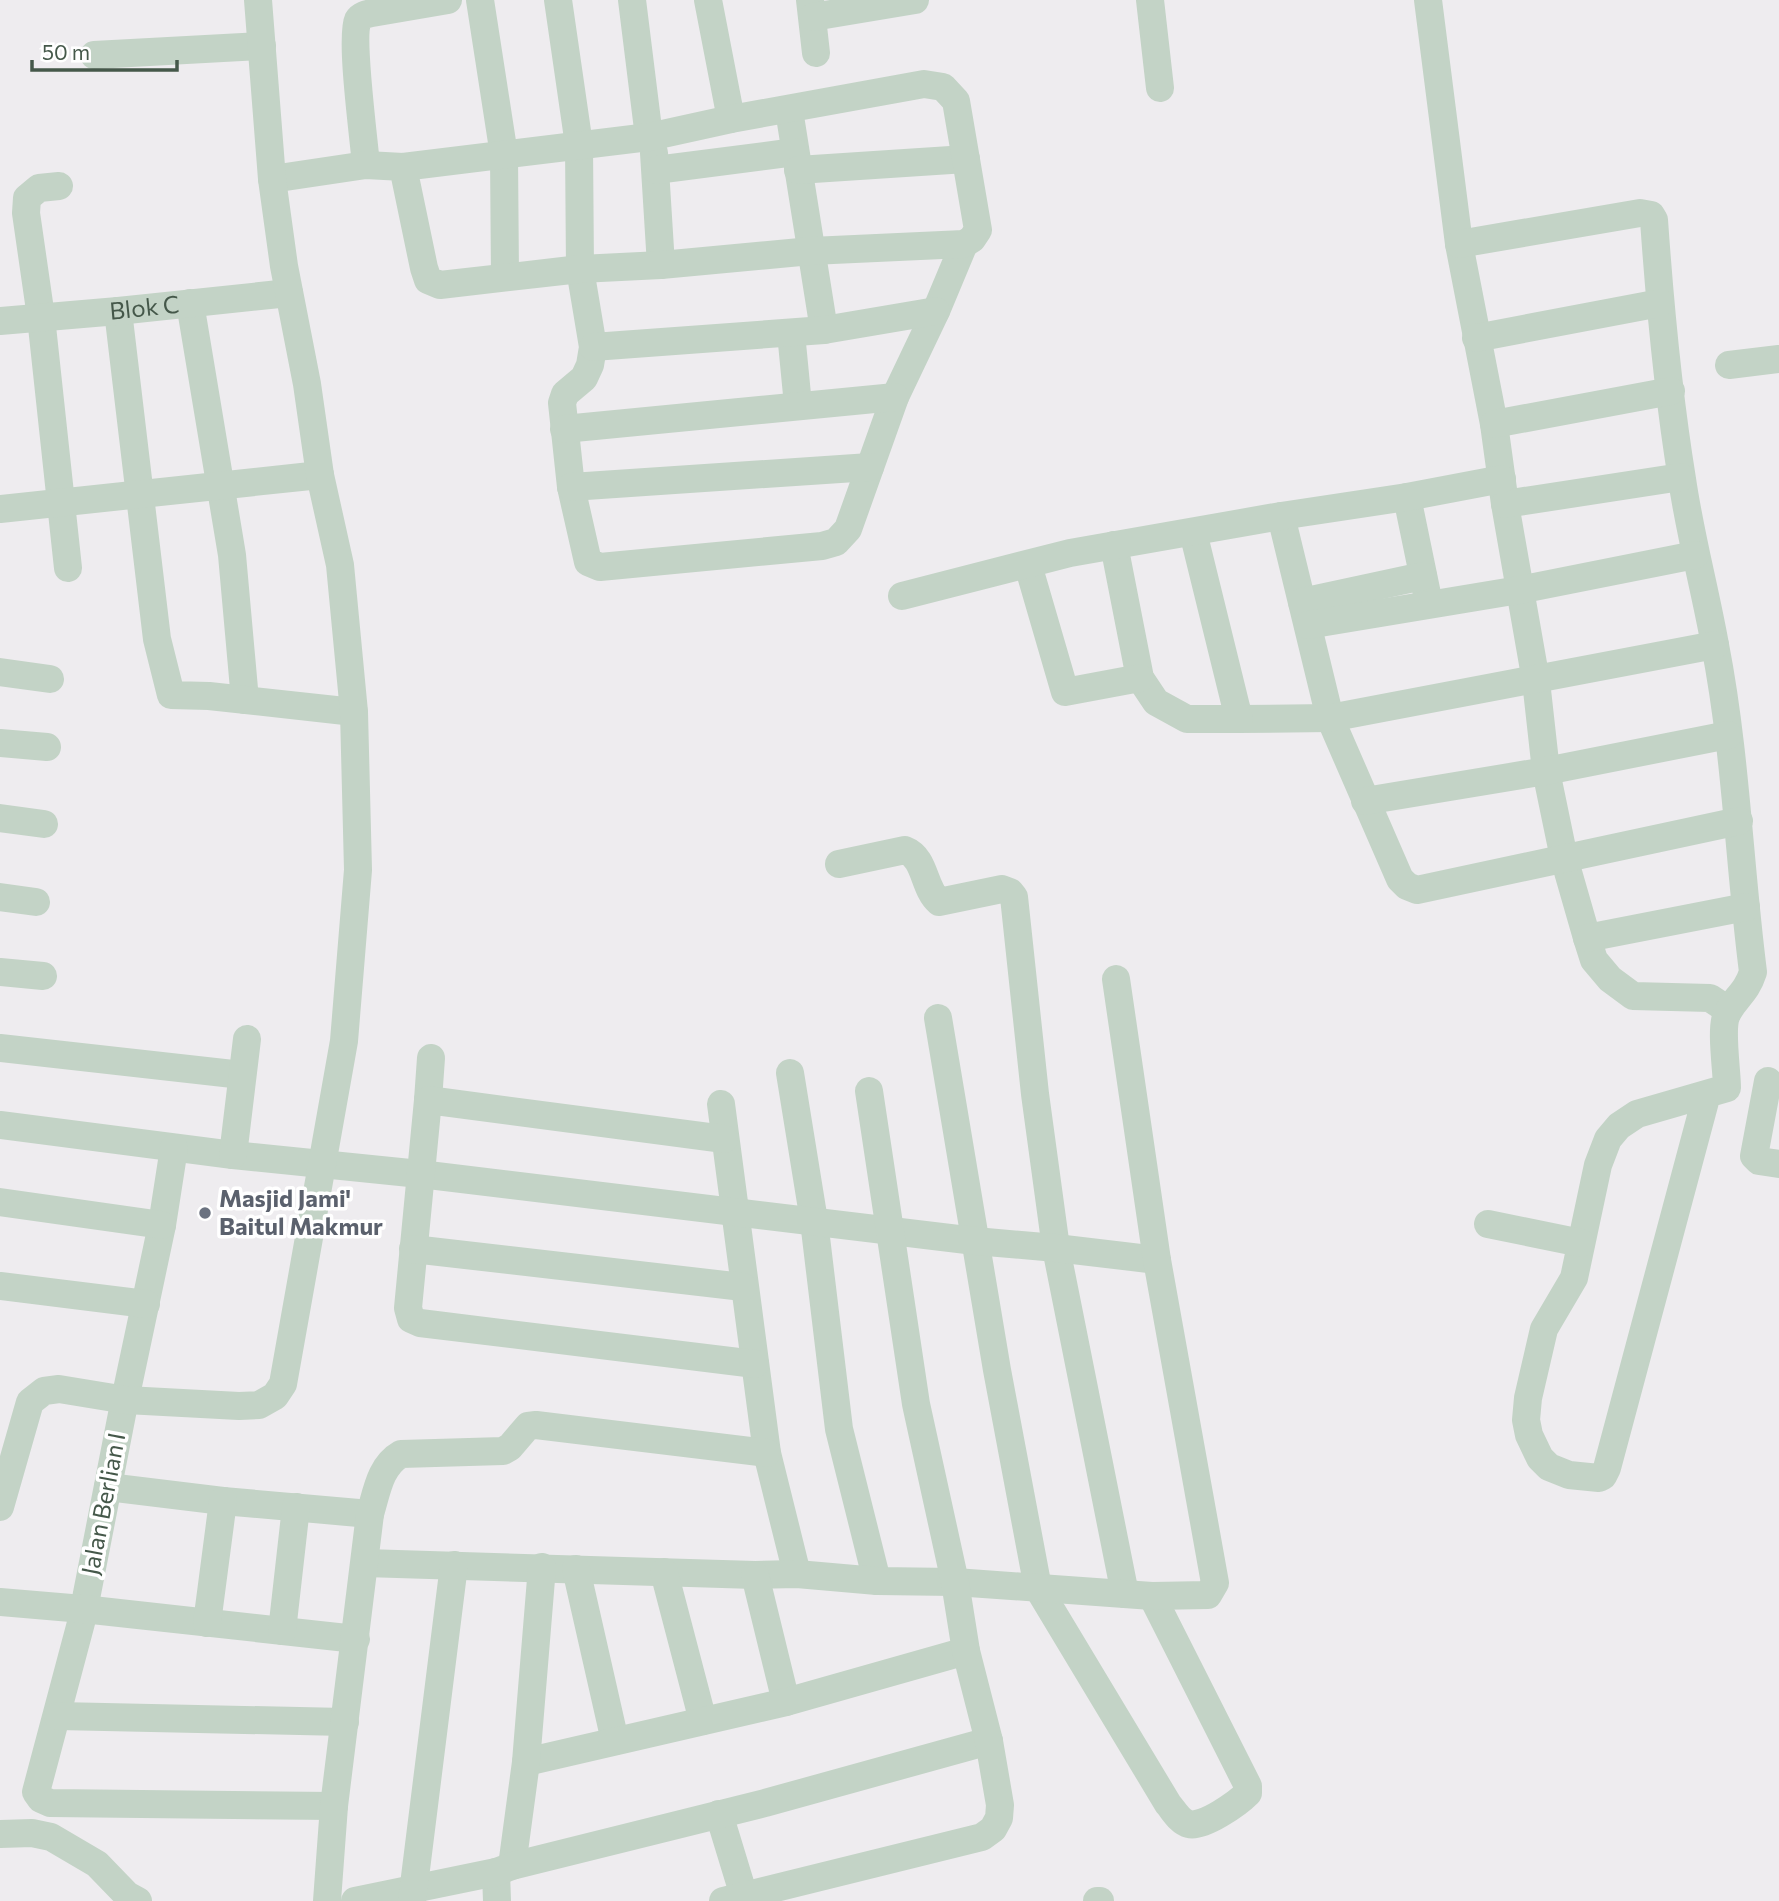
<svg xmlns="http://www.w3.org/2000/svg" width="1779" height="1901" font-family="Commissioner,sans-serif">
<style>
.lines{fill:none;stroke-linecap:round;stroke-linejoin:round}
.minor{stroke:#c3d3c6;stroke-width:28}
.worship-dot{fill:#6b7280;stroke:#fff;stroke-width:2.5}
.labels{text-anchor:middle;stroke-width:7;stroke-linejoin:round;paint-order:stroke}
.street-label{font-size:24px;fill:#45584a;stroke:#fff}
.worship-label{font-size:24px;font-weight:bold;fill:#5b616d;stroke:#fff;text-anchor:start}
</style>
<rect width="100%" height="100%" fill="#eeecef"/>
<g class="lines">
<g class="minor">
<path d="M480 0 504 155 505 277"/>
<path d="M558 0 579 145 580 269 593 347 590 365 584 378 565 394 562 403 571 487 588 562 600 567 822 546 836 542 848 529 895 397 936 311 964 244"/>
<path d="M632 0 649 137"/>
<path d="M708 0 731 119"/>
<path d="M810 0 816 53"/>
<path d="M1150 0 1160 88"/>
<path d="M1428 0 1459 244 1494 424 1505 504 1536 681 1546 771 1564 858 1587 938 1594 960 1610 979 1633 996 1710 998 1722 1006 1727 1013"/>
<path d="M813 17 915 0"/>
<path d="M94 55 262 46"/>
<path d="M789 110 824 330"/>
<path d="M654 153 661 265"/>
<path d="M366 165C364 140 350 37 358 20 361 15 367 14 372 13L448 0"/>
<path d="M656 170 795 152"/>
<path d="M798 170 966 159"/>
<path d="M272 179 366 165 403 167 649 137 731 119 924 84 943 87 956 101 978 230 972 239 964 244 811 251 661 265 580 269 440 285 428 280 424 268 403 167"/>
<path d="M59 186 39 188 27 198 26 213 41 317 68 568"/>
<path d="M1459 244 1640 213 1651 215 1654 220C1660 306 1668 393 1682 479 1690 535 1705 589 1715 645 1736 753 1739 863 1753 972 1746 994 1735 997 1727 1014 1720 1027 1727 1071 1727 1088L1637 1114 1619 1126 1608 1139 1598 1165 1574 1278 1544 1329 1528 1398 1526 1420 1529 1435 1540 1458 1549 1467 1569 1475 1599 1478 1603 1476 1607 1468 1707 1094"/>
<path d="M190 303 232 555 245 700"/>
<path d="M118 311 157 639 171 695 209 696 354 712"/>
<path id="s1" d="M0 321 118 311 289 293"/>
<path d="M791 333 798 405"/>
<path d="M1476 338 1660 303"/>
<path d="M593 347 824 330 936 311"/>
<path d="M1729 365 1779 359"/>
<path d="M1494 424 1671 391"/>
<path d="M564 429 895 397"/>
<path d="M571 487 870 467"/>
<path d="M1407 497 1427 594"/>
<path d="M1505 504 1681 477"/>
<path d="M0 509 320 475"/>
<path d="M1281 516 1330 718 1400 879 1407 886 1417 890 1739 821"/>
<path d="M1193 532 1239 719 1330 718 1715 645"/>
<path d="M1114 545 1140 678 1156 702 1187 719H1239"/>
<path d="M1028 565 1065 692 1140 678"/>
<path d="M902 596 1070 553 1281 516 1407 497 1502 479"/>
<path d="M1302 602 1423 576"/>
<path d="M1308 625 1519 590 1695 555"/>
<path d="M0 672 50 679"/>
<path d="M0 743 47 747"/>
<path d="M1365 801 1546 771 1728 735"/>
<path d="M0 818 44 824"/>
<path d="M839 864 905 850C926 858 923 888 939 902L1002 889 1010 892 1014 897 1035 1094 1056 1248 1125 1594"/>
<path d="M0 897 36 902"/>
<path d="M1587 938 1746 907"/>
<path d="M0 972 43 976"/>
<path d="M938 1018 997 1370 1038 1588 1168 1804C1174 1811 1180 1822 1189 1824 1203 1828 1238 1803 1248 1793V1786L1152 1596"/>
<path d="M0 1048 242 1075"/>
<path d="M790 1073 814 1221 839 1429 877 1581"/>
<path d="M1768 1081 1754 1156 1759 1161 1779 1164"/>
<path d="M428 1100 431 1058"/>
<path d="M721 1104 767 1453 797 1574"/>
<path d="M0 1125 233 1155 420 1174 975 1241 1056 1248 1157 1260"/>
<path d="M724 1139 428 1100 408 1308 411 1319 420 1323 755 1364"/>
<path d="M174 1148 162 1225 123 1409 82 1619 36 1792 41 1799 50 1803 334 1806"/>
<path d="M233 1155 247 1039"/>
<path d="M0 1202 162 1225"/>
<path d="M1488 1224 1581 1243"/>
<path d="M413 1249 743 1287"/>
<path d="M0 1286 146 1304"/>
<path d="M108 1487 223 1501 370 1514"/>
<path d="M0 1507 30 1402 44 1391 59 1389 126 1400 239 1406 259 1405 275 1396 283 1384 344 1041 358 870 354 712 340 565 320 475 307 384 284 266 272 179 258 0"/>
<path d="M365 1563 755 1575 797 1574 877 1581 955 1582 1152 1596 1208 1595 1215 1583 1157 1260 1116 979"/>
<path d="M576 1569 615 1741"/>
<path d="M664 1572 703 1721"/>
<path d="M755 1575 786 1702"/>
<path d="M0 1602 83 1609 356 1639"/>
<path d="M207 1623 223 1501"/>
<path d="M282 1631 296 1507"/>
<path d="M58 1716 345 1722"/>
<path d="M526 1762 786 1702 966 1651"/>
<path d="M719 1814 744 1896"/>
<path d="M0 1834 32 1833 51 1837 97 1864 127 1895 138 1901"/>
<path d="M512 1866 526 1762 542 1567"/>
<path d="M496 1872 497 1901"/>
<path d="M327 1901 334 1806 370 1514C377 1491 380 1466 401 1454L503 1451 510 1447 528 1426 536 1425 767 1453"/>
<path d="M355 1901 496 1872 512 1866 765 1803 989 1741"/>
<path d="M412 1901 454 1565"/>
<path d="M723 1901 982 1837 993 1829 999 1818 1000 1805 989 1741 966 1651 955 1582 916 1404 869 1091"/>
<path d="M1097 1901H1100"/>
</g>
</g>
<circle class="worship-dot" cx="205" cy="1213" r="7"/>
<g class="labels">
<g class="street-label">
<text dy="8" stroke="none"><textPath href="#s1" startOffset="145">Blok C</textPath></text>
<text transform="translate(104 1504) rotate(-79)" y="8">Jalan Berlian I</text>
</g>
<g class="worship-label">
<text x="219" y="1207">Masjid Jami'<tspan x="219" dy="28">Baitul Makmur</tspan></text>
</g>
</g>
<path d="M32 60v10h145v-10" fill="none" stroke="#45584a" stroke-width="3.5"/>
<text x="42" y="60" font-size="21" fill="#45584a" stroke="#ffffff" stroke-width="5" paint-order="stroke">50 m</text>
</svg>
